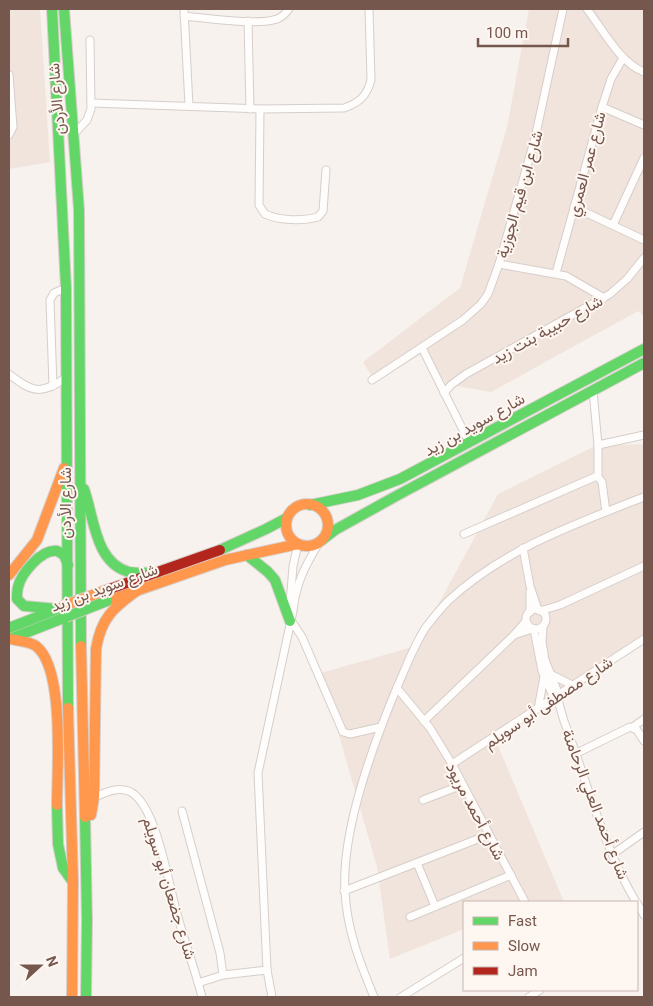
<svg xmlns="http://www.w3.org/2000/svg" width="653" height="1006" font-family="Roboto,Vazirmatn,sans-serif">
<style>
.residential{fill:#f0e4dc}
.lines{fill:none;stroke-linecap:round;stroke-linejoin:round}
.street-casing{stroke:#d6ceca;stroke-width:9}
.fast-casing{stroke:#d7ceca;stroke-width:12}
.slow-casing{stroke:#d7ceca;stroke-width:12}
.jam-casing{stroke:#d7ceca;stroke-width:12}
.street{stroke:#fefdfc;stroke-width:7}
.fast{stroke:#63d668;stroke-width:10}
.slow{stroke:#ff974d;stroke-width:10}
.jam{stroke:#b3261e;stroke-width:10}
.fast-bridge-casing{stroke:#d7ceca;stroke-width:12;stroke-linecap:butt}
.slow-bridge-casing{stroke:#d7ceca;stroke-width:12;stroke-linecap:butt}
.fast-bridge{stroke:#63d668;stroke-width:10}
.slow-bridge{stroke:#ff974d;stroke-width:10}
.labels{text-anchor:middle;stroke-width:4;stroke-linejoin:round;paint-order:stroke}
.street-label{font-size:16px;fill:#75574e;stroke:#fef6f0}
</style>
<rect width="100%" height="100%" fill="#f7f2ee"/>
<g class="residential">
<path d="M9 9H40L50 162 9 169Z"/>
<path d="M529 9H644V316L638 311 491 392 446 384 425 352 375 382 363 362 460 288 507 127Z"/>
<path d="M644 444V642L493 734 564 902H464V929L390 959 377 867 321 673 416 646 498 494 595 446Z"/>
</g>
<g class="lines">
<defs>
<g id="street">
<path d="M184 9 189 106"/>
<path d="M587 9C603 30 620 63 644 72"/>
<path d="M184 16C207 18 257 26 277 19 282 17 286 13 289 9"/>
<path d="M248 21 250 109"/>
<path d="M9 75 13 127 9 135"/>
<path d="M91 103 260 109 344 108C359 103 367 96 371 80L369 9"/>
<path d="M602 107 644 125"/>
<path d="M260 109 259 205 265 214C280 221 303 221 318 217L323 211 326 170"/>
<path d="M74 134 87 120 91 109 90 40"/>
<path d="M574 207 644 240"/>
<path d="M613 225 644 158"/>
<path d="M499 264 566 276 604 298"/>
<path d="M556 273 602 107 611 79 623 58"/>
<path d="M422 348 469 442"/>
<path d="M9 374C33 393 41 395 67 377"/>
<path d="M372 380 463 320 481 304 488 294 499 264 535 138 563 9"/>
<path d="M53 386 50 300 54 293 66 288"/>
<path d="M593 391 598 445"/>
<path d="M444 393 451 385 466 374 610 294 627 279 644 258"/>
<path d="M598 477V445L644 435"/>
<path d="M464 534 597 476 602 482 606 512"/>
<path d="M523 548 530 586 538 610"/>
<path d="M530 592V612"/>
<path d="M290 604 293 566 298 544"/>
<circle cx="536" cy="619" r="10"/>
<path d="M540 611 560 605 644 566"/>
<path d="M290 619 302 637 343 732 350 734 381 727"/>
<path d="M543 626 542 642 545 660 559 695V704L564 721C587 781 603 847 636 902"/>
<path d="M534 629 542 671 554 698 557 702"/>
<path d="M514 635 532 629"/>
<path d="M550 674 574 686"/>
<path d="M397 688 430 728 452 764 525 902"/>
<path d="M538 709 544 677"/>
<path d="M424 721 514 635 526 621"/>
<path d="M633 727 644 719"/>
<path d="M577 753 630 727 637 730 644 741"/>
<path d="M452 764 644 639"/>
<path d="M93 798C106 792 122 784 135 795 158 815 168 883 177 913 184 941 195 969 202 997"/>
<path d="M423 800 462 785"/>
<path d="M182 811 220 953 223 975 198 983"/>
<path d="M613 854 644 832"/>
<path d="M417 863 435 906"/>
<path d="M344 891 488 835"/>
<path d="M637 903 644 915"/>
<path d="M410 917 511 875"/>
<path d="M223 975 267 970"/>
<path d="M272 997 267 970 258 773 293 611C296 583 305 566 319 543"/>
<path d="M374 997C360 963 347 930 345 892 341 830 374 742 398 685 407 665 414 645 426 627 433 618 440 609 448 601 504 549 575 524 644 497"/>
<path d="M401 997 464 958"/>
<path d="M529 997 540 990"/>
</g>
<g id="fast">
<path d="M52 9 66 288 68 708"/>
<path d="M64 9 79 210 81 646"/>
<path d="M84 489C94 517 95 563 129 572 138 574 148 572 157 573"/>
<path d="M310 505 358 495 400 479 644 349"/>
<path d="M322 540 335 530 398 495 644 363"/>
<path d="M220 550 266 529 287 518"/>
<path d="M247 555 268 572 275 580 290 621"/>
<path d="M58 609 24 606 17 599C17 595 17 591 18 587 21 574 41 549 57 551 60 552 62 554 64 555L68 565"/>
<path d="M9 628 55 610"/>
<path d="M10 639 66 617"/>
<path d="M57 805 58 844 63 868 73 882"/>
<path d="M85 817 87 920 86 997"/>
</g>
<g id="slow">
<circle cx="307" cy="525" r="21"/>
<path d="M9 575 37 540 64 468"/>
<path d="M107 601 225 560 298 544"/>
<path d="M10 639C18 641 29 641 36 646 65 668 57 770 57 805"/>
<path d="M81 646 85 817"/>
<path d="M68 708 73 882 72 997"/>
<path d="M91 815 94 797 96 649C101 618 113 608 138 590"/>
</g>
<path id="jam" d="M104 591 220 550"/>
</defs>
<use href="#street" class="street-casing"/>
<use href="#fast" class="fast-casing"/>
<use href="#slow" class="slow-casing"/>
<use href="#jam" class="jam-casing"/>
<use href="#street" class="street"/>
<use href="#fast" class="fast"/>
<use href="#slow" class="slow"/>
<use href="#jam" class="jam"/>
<defs>
<path id="fast-bridge" d="M66 617 107 601"/>
<path id="slow-bridge" d="M63 606 104 591"/>
</defs>
<use href="#fast-bridge" class="fast-bridge-casing"/>
<use href="#slow-bridge" class="slow-bridge-casing"/>
<use href="#fast-bridge" class="fast-bridge"/>
<use href="#slow-bridge" class="slow-bridge"/>
</g>
<g class="labels">
<g class="street-label">
<text transform="translate(56 99) rotate(-95)" y="6">شارع الأردن</text>
<text transform="translate(586 164) rotate(-75)" y="6">شارع عمر العمري</text>
<text transform="translate(519 194) rotate(-74)" y="6">شارع ابن قيم الجوزية</text>
<text transform="translate(547 329) rotate(-29)" y="6">شارع حبيبة بنت زيد</text>
<text transform="translate(474 424) rotate(-29)" y="6">شارع سويد بن زيد</text>
<text transform="translate(65 503) rotate(-90)" y="6">شارع الأردن</text>
<text transform="translate(104 587) rotate(-20)" y="6">شارع سويد بن زيد</text>
<text transform="translate(548 702) rotate(-34)" y="6">شارع مصطفى أبو سويلم</text>
<text transform="translate(596 804) rotate(69)" y="6">شارع أحمد العلي الرحامنة</text>
<text transform="translate(476 811) rotate(62)" y="6">شارع أحمد مريود</text>
<text transform="translate(170 888) rotate(73)" y="6">شارع جضعان أبو سويلم</text>
</g>
</g>
<rect width="653" height="1006" fill="none" stroke="#75574e" stroke-width="20"/>
<rect x="463" y="901" width="175" height="90" fill="#fef6f0" stroke="#c7b6af"/>
<rect x="473" y="917" width="25" height="8" fill="#63d668" stroke="#c7b6af"/>
<text x="508" y="926" font-size="15" fill="#75574e">Fast</text>
<rect x="473" y="942" width="25" height="8" fill="#ff974d" stroke="#c7b6af"/>
<text x="508" y="951" font-size="15" fill="#75574e">Slow</text>
<rect x="473" y="967" width="25" height="8" fill="#b3261e" stroke="#c7b6af"/>
<text x="508" y="976" font-size="15" fill="#75574e">Jam</text>
<g transform="translate(40 966) rotate(69)" stroke="#fef6f0" stroke-width="4" paint-order="stroke">
<path d="M0-4L9 19L0 12L-9 19Z" fill="#75574e"/>
<text y="-8" font-size="14" font-weight="bold" text-anchor="middle" fill="#75574e">N</text>
</g>
<path d="M478 38v8h90v-8" fill="none" stroke="#75574e" stroke-width="2.5"/>
<text x="486" y="38" font-size="15" fill="#75574e" stroke="#fef6f0" stroke-width="4" paint-order="stroke">100 m</text>
</svg>
